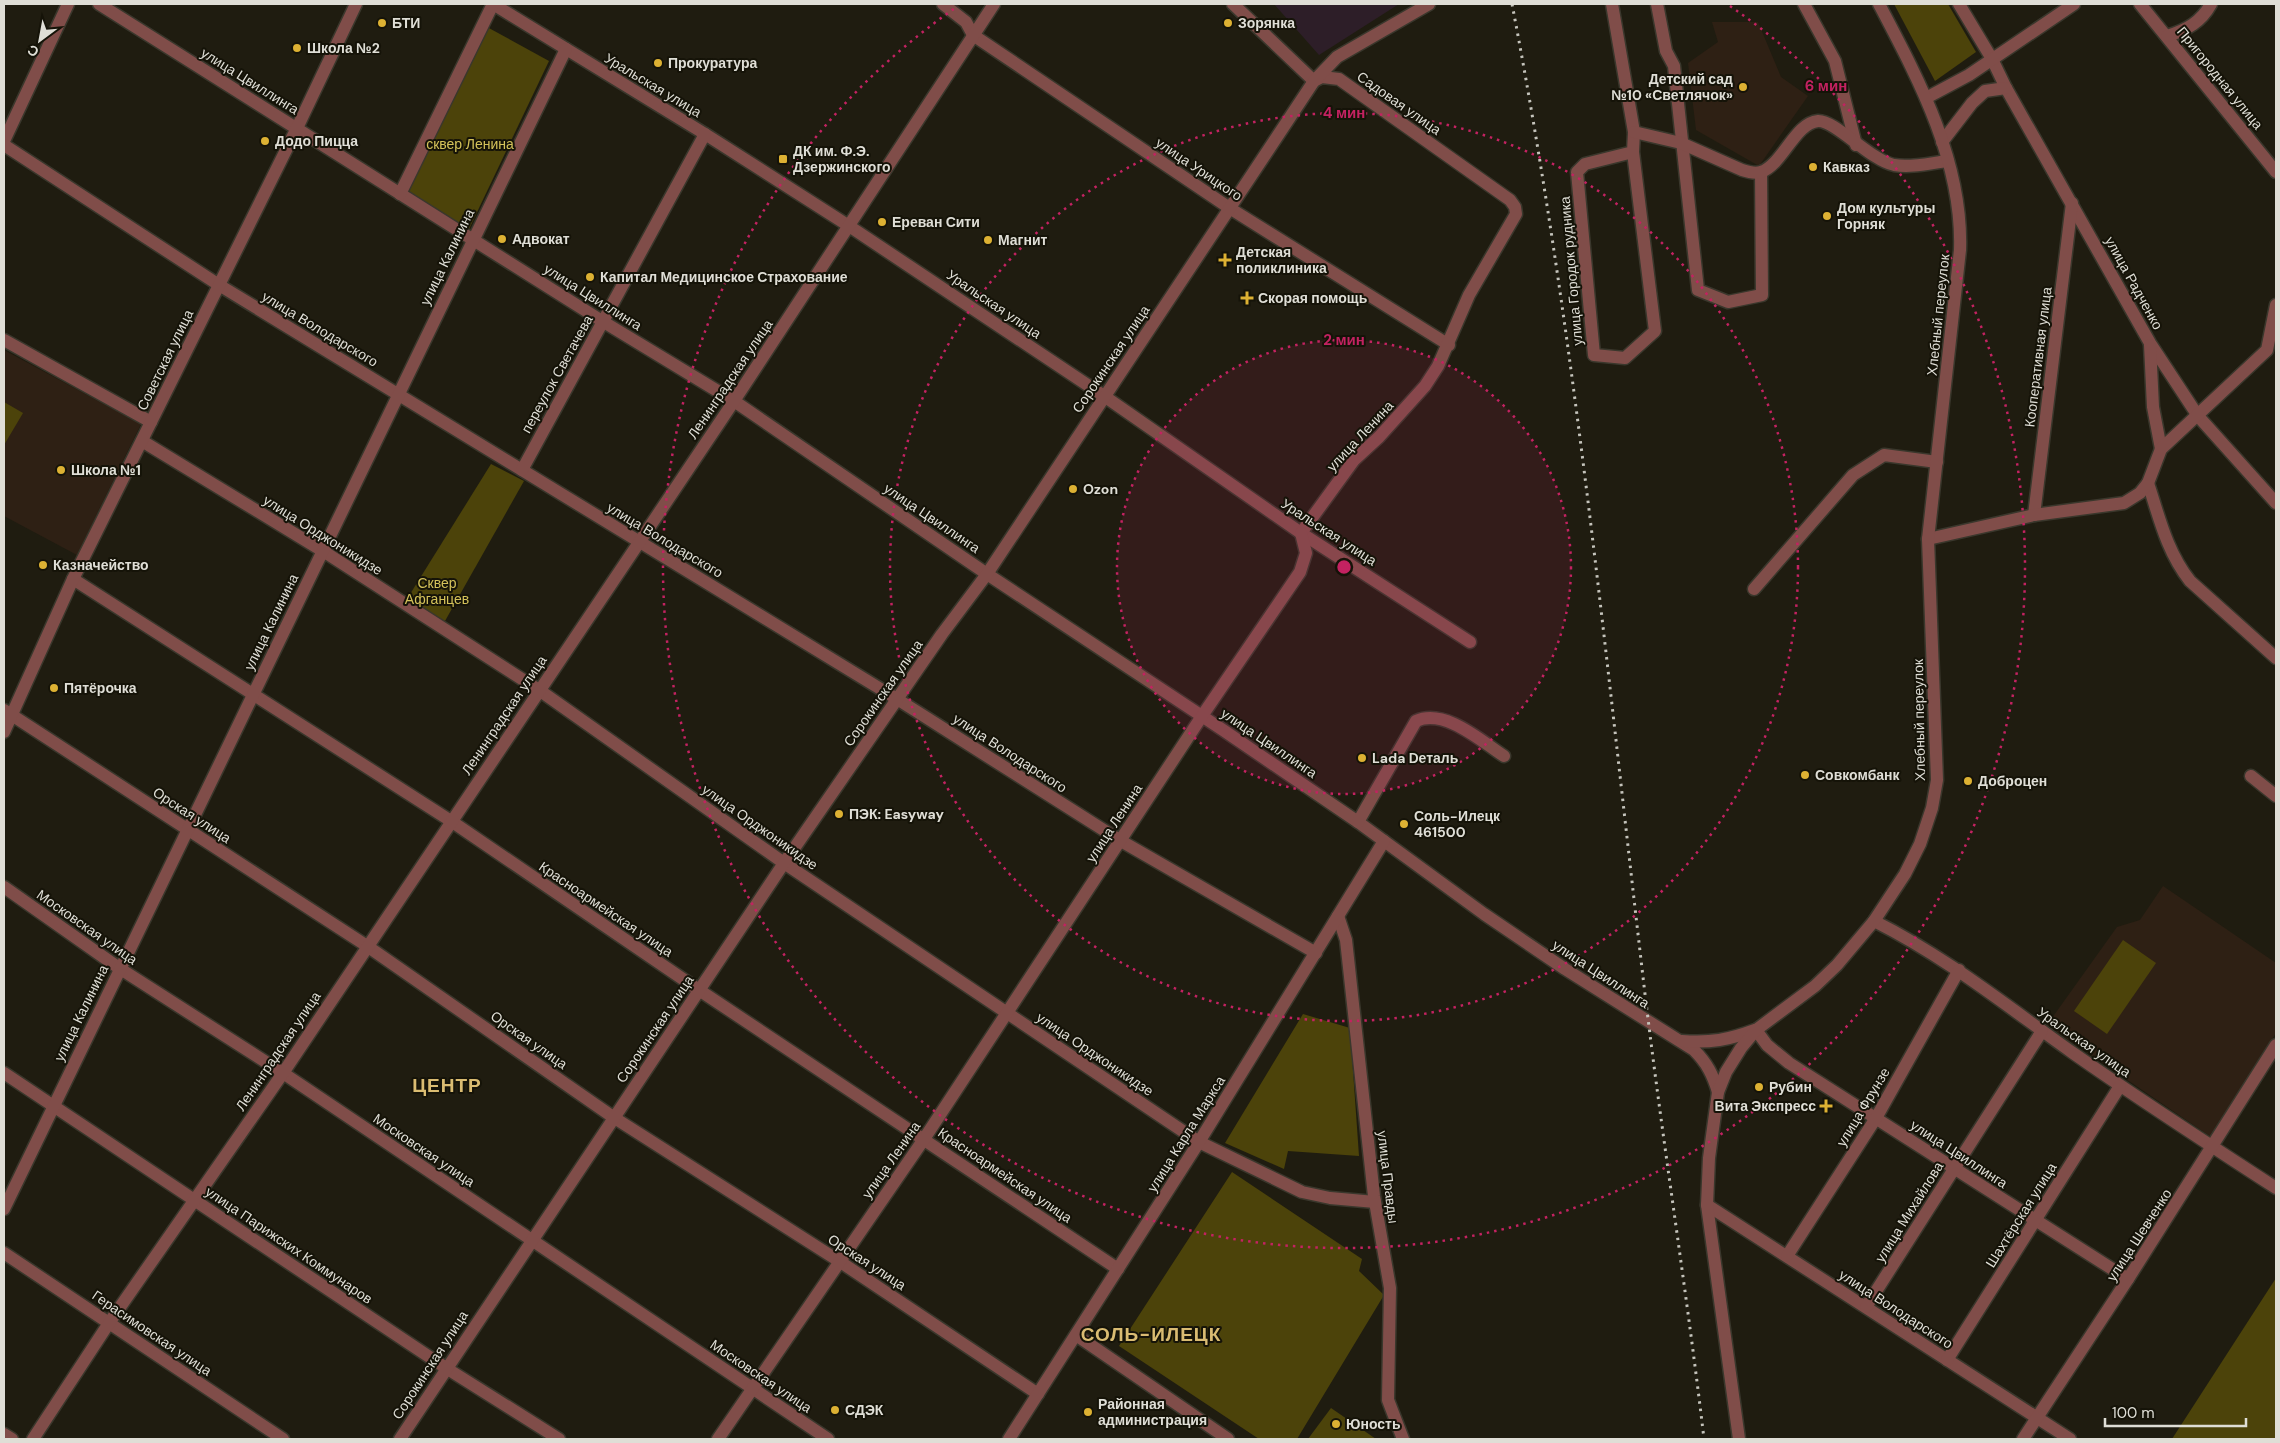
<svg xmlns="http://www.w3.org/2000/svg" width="2280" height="1443" font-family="'DM Sans',sans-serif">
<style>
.education{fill:#2e2014}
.medical{fill:#2d1e28}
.green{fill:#4c430a}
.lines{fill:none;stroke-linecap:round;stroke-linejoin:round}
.minor-casing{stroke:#3a372c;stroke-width:15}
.minor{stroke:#804d49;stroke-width:12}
.rail{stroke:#c5c4bc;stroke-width:3;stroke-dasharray:2.5 5;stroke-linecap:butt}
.ring{fill:none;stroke:#c32261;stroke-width:2.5;stroke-dasharray:2.5 5}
.poi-dot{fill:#ddb133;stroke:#151308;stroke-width:2}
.labels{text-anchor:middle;stroke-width:4;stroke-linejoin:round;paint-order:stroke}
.poi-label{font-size:14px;font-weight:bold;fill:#dfded6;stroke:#151308;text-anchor:start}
.street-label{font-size:14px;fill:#dfded6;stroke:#151308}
.park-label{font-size:14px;fill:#d4c25a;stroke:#151308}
.district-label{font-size:19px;font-weight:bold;letter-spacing:1px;fill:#dabc72;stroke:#151308}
.centre{fill:#c32261;stroke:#151308;stroke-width:2.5}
.ring-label{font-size:15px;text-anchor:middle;font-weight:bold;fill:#c32261;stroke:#151308;stroke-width:4;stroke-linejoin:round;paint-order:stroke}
</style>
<rect width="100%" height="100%" fill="#1f1c10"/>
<g class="education">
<path d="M1712 22H1758L1781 77 1808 96 1759 166 1696 130 1688 63 1718 42Z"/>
<path d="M4 350 141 424 77 555 4 516Z"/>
<path d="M2163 886 2276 963V1033L2211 1137 2047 1025 2117 927 2140 920Z"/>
</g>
<path class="medical" d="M1274 4H1399L1319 55Z"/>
<g class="green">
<path d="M1894 4H1948L1976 52 1935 81Z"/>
<path d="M487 27 549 61 469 229 408 191Z"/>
<path d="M4 402 23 413 4 445Z"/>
<path d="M491 464 524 481 445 621 407 599Z"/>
<path d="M2123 940 2156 963 2107 1034 2074 1011Z"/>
<path d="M1303 1014 1350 1028 1359 1156 1288 1151 1284 1169 1225 1143Z"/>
<path d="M1232 1172 1362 1259 1359 1271 1384 1295 1297 1439H1259L1119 1346Z"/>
<path d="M2276 1278V1439H2172Z"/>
<path d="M1331 1408 1376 1439H1308Z"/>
</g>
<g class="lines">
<defs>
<g id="minor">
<path d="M99 4 602 321 734 401 987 574 1223 730 1358 822 1484 914 1565 969 1694 1050C1707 1063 1713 1075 1718 1092"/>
<path d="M493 4 705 134 849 226 1104 396 1301 533 1470 642"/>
<path d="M943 4 966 22 973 35 1231 209 1449 345"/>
<path d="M1233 4 1314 81 1322 77 1339 79 1510 200 1515 207 1516 214 1469 295 1438 366 1425 386 1379 437 1354 460 1301 533"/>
<path d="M1612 4 1634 132 1633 152 1655 331 1625 358 1594 355 1577 172 1585 164 1633 152"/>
<path d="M1657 4 1666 51 1674 66 1698 290 1728 302 1762 295 1761 172"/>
<path d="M1804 4 1835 61 1856 145"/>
<path d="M1959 4 1992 59 2006 88 2150 343 2198 416 2276 503"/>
<path d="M2140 4 2276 172"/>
<path d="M2167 36C2187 30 2201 22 2211 4"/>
<path d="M1926 98 1969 75 2074 4"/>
<path d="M1634 132 1681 143 1742 170C1748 172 1755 174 1761 172 1783 164 1795 123 1818 121 1835 120 1870 160 1894 165 1912 168 1930 163 1948 161"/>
<path d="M4 141 68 4"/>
<path d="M1942 142 1972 103 1985 91 2006 88"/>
<path d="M4 145 219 285 897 699 1121 841 1316 953"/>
<path d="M400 194 493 4"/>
<path d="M4 340 151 422"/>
<path d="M2150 345 2153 407 2161 449"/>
<path d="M142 441 323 551 539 690 784 863 1199 1142 1302 1192 1330 1198 1375 1202"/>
<path d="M522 470 705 134"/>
<path d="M2148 483C2159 517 2167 552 2190 581L2276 658"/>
<path d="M2034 515 2072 203"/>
<path d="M1928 539 2034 515 2124 503 2140 493 2148 483 2161 449 2267 350 2276 305"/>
<path d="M73 579 451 821 699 990 1118 1269"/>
<path d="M1754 589 1853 475 1884 455 1937 462"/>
<path d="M4 710 367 946 613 1117 839 1261 1038 1394"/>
<path d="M4 732 73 579 297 128 356 4"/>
<path d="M2251 776 2276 796"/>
<path d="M1358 822 1416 721C1445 708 1481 741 1504 756"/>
<path d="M4 887 119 968 283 1073 828 1439"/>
<path d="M1338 916 1346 940 1374 1196 1390 1288 1388 1400 1403 1439"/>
<path d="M1874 921C1946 957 2008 1007 2073 1053 2140 1100 2208 1144 2276 1188"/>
<path d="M1756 1030 1767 1045 1789 1063 2128 1279"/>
<path d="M1682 1041C1711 1043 1728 1040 1755 1030"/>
<path d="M4 1073 446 1368 559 1439"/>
<path d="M1707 1205 2070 1439"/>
<path d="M4 1209 566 49"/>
<path d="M4 1253 283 1439"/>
<path d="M1787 1256 1876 1118 1959 970"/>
<path d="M1866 1307 2042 1031"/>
<path d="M1076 1335 1228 1439"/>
<path d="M1947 1360 2120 1086"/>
<path d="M4 1434 12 1439"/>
<path d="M33 1439 109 1323 283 1073 734 401 994 4"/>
<path d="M400 1439 784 863 942 634 987 574 1314 81 1337 57 1429 4"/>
<path d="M718 1439 924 1139 1202 716 1300 572 1306 553 1301 533"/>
<path d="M1009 1439 1199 1142 1384 841"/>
<path d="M1739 1439 1707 1205 1709 1158 1718 1092 1726 1072 1741 1048 1756 1030 1815 986 1837 965 1874 921 1905 874 1920 844 1932 808 1937 780 1928 539 1960 250C1963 162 1919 80 1879 4"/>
<path d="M2023 1439 2128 1279 2276 1045"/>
</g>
</defs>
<use href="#minor" class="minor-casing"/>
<use href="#minor" class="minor"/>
<path class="rail" d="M1512 4C1574 326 1605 652 1643 977 1661 1132 1686 1285 1704 1439"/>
</g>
<circle cx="1344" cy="567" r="227" fill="#c32261" fill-opacity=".12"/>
<g class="ring">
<circle cx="1344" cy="567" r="227"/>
<circle cx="1344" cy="567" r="454"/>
<path d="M1730 6A681 681 0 1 1 958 6"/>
</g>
<g class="poi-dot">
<circle cx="382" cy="23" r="5"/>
<circle cx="1228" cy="23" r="5"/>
<circle cx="297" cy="48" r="5"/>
<circle cx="658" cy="63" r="5"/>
<circle cx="1743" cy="87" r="5"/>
<circle cx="265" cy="141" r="5"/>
<rect x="778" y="154" width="10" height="10" rx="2.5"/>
<circle cx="1813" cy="167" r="5"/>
<circle cx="1827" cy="216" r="5"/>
<circle cx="882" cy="222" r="5"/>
<circle cx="502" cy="239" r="5"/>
<circle cx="988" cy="240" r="5"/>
<path d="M1222.5 252.5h5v5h5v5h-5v5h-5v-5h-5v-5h5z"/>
<circle cx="590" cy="277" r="5"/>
<path d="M1244.5 290.5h5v5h5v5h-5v5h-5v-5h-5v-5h5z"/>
<circle cx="61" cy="470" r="5"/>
<circle cx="1073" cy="489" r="5"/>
<circle cx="43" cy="565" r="5"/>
<circle cx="54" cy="688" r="5"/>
<circle cx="1362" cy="758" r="5"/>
<circle cx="1805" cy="775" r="5"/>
<circle cx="1968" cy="781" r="5"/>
<circle cx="839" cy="814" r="5"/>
<circle cx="1404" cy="824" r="5"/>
<circle cx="1759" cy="1087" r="5"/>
<path d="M1823.5 1098.5h5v5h5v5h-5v5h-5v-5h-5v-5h5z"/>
<circle cx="835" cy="1410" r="5"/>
<circle cx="1088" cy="1412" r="5"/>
<circle cx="1336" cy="1424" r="5"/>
</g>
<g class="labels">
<g class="poi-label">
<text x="392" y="28">БТИ</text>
<text x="1238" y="28">Зорянка</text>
<text x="307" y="53">Школа №2</text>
<text x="668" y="68">Прокуратура</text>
<text x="1733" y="84" text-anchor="end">Детский сад<tspan x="1733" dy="16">№10 «Светлячок»</tspan></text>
<text x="275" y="146">Додо Пицца</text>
<text x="793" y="156">ДК им. Ф.Э.<tspan x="793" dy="16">Дзержинского</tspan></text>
<text x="1823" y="172">Кавказ</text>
<text x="1837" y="213">Дом культуры<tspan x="1837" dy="16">Горняк</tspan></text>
<text x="892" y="227">Ереван Сити</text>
<text x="512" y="244">Адвокат</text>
<text x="998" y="245">Магнит</text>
<text x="1236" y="257">Детская<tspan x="1236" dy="16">поликлиника</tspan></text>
<text x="600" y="282">Капитал Медицинское Страхование</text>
<text x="1258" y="303">Скорая помощь</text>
<text x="71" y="475">Школа №1</text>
<text x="1083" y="494">Ozon</text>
<text x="53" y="570">Казначейство</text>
<text x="64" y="693">Пятёрочка</text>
<text x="1372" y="763">Lada Dеталь</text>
<text x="1815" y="780">Совкомбанк</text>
<text x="1978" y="786">Доброцен</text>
<text x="849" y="819">ПЭК: Easyway</text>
<text x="1414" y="821">Соль-Илецк<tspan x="1414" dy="16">461500</tspan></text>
<text x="1769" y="1092">Рубин</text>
<text x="1816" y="1111" text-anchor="end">Вита Экспресс</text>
<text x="1098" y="1409">Районная<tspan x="1098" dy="16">администрация</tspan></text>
<text x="845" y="1415">СДЭК</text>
<text x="1346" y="1429">Юность</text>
</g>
<g class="street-label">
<text transform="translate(2220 78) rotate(51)" y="5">Пригородная улица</text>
<text transform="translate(250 81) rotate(32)" y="5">улица Цвиллинга</text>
<text transform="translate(653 85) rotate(31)" y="5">Уральская улица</text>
<text transform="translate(1399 103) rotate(35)" y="5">Садовая улица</text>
<text transform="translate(1199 169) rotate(34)" y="5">улица Урицкого</text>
<text transform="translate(447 257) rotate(-64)" y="5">улица Калинина</text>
<text transform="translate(1571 271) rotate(-95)" y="5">улица Городок рудника</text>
<text transform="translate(2134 283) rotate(61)" y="5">улица Радченко</text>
<text transform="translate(593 297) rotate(32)" y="5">улица Цвиллинга</text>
<text transform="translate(994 304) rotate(34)" y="5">Уральская улица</text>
<text transform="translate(1938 315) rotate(-84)" y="5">Хлебный переулок</text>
<text transform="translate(320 329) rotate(31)" y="5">улица Володарского</text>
<text transform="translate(2038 357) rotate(-83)" y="5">Кооперативная улица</text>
<text transform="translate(1111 359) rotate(-56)" y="5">Сорокинская улица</text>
<text transform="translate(165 360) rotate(-64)" y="5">Советская улица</text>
<text transform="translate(557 374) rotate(-61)" y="5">переулок Светачева</text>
<text transform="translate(730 379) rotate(-56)" y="5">Ленинградская улица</text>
<text transform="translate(1360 436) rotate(-47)" y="5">улица Ленина</text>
<text transform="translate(932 518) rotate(34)" y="5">улица Цвиллинга</text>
<text transform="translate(1329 532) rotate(33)" y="5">Уральская улица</text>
<text transform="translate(323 535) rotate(32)" y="5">улица Орджоникидзе</text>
<text transform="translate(665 540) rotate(31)" y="5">улица Володарского</text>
<text transform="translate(271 622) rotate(-64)" y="5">улица Калинина</text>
<text transform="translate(883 693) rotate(-55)" y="5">Сорокинская улица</text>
<text transform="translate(504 715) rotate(-56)" y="5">Ленинградская улица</text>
<text transform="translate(1919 720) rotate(-91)" y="5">Хлебный переулок</text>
<text transform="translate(1269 743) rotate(34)" y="5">улица Цвиллинга</text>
<text transform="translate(1010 753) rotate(33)" y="5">улица Володарского</text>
<text transform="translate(192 815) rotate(33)" y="5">Орская улица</text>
<text transform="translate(1114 823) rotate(-57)" y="5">улица Ленина</text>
<text transform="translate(760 827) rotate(35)" y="5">улица Орджоникидзе</text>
<text transform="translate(606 909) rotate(34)" y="5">Красноармейская улица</text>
<text transform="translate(87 927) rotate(35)" y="5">Московская улица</text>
<text transform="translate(1601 974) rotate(33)" y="5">улица Цвиллинга</text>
<text transform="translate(81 1013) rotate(-64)" y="5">улица Калинина</text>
<text transform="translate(655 1029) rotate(-56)" y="5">Сорокинская улица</text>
<text transform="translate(529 1040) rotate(35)" y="5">Орская улица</text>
<text transform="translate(2084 1042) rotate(35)" y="5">Уральская улица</text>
<text transform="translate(278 1051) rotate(-56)" y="5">Ленинградская улица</text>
<text transform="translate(1095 1054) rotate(34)" y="5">улица Орджоникидзе</text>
<text transform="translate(1863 1107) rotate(-59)" y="5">улица Фрунзе</text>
<text transform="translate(1186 1134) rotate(-58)" y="5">улица Карла Маркса</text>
<text transform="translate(424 1150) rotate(34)" y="5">Московская улица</text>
<text transform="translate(1959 1154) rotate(33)" y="5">улица Цвиллинга</text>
<text transform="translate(891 1160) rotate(-55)" y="5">улица Ленина</text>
<text transform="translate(1005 1175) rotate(34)" y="5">Красноармейская улица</text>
<text transform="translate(1388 1177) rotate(83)" y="5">улица Правды</text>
<text transform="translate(1909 1212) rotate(-58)" y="5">улица Михайлова</text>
<text transform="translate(2021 1215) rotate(-58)" y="5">Шахтёрская улица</text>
<text transform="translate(2139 1235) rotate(-57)" y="5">улица Шевченко</text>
<text transform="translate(289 1245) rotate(34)" y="5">улица Парижских Коммунаров</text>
<text transform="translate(867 1262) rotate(33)" y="5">Орская улица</text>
<text transform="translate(1896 1309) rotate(33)" y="5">улица Володарского</text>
<text transform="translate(152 1333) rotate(34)" y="5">Герасимовская улица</text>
<text transform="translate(430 1365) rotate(-57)" y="5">Сорокинская улица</text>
<text transform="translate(761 1376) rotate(34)" y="5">Московская улица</text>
</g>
<g class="park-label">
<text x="470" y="149">сквер Ленина</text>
<text x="437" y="588">Сквер<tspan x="437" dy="16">Афганцев</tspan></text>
</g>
<g class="district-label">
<text x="447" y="1092">ЦЕНТР</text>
<text x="1151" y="1341">СОЛЬ-ИЛЕЦК</text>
</g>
</g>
<circle cx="1344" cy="567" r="8" class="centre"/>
<g class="ring-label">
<text x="1826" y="91">6 мин</text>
<text x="1344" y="118">4 мин</text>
<text x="1344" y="345">2 мин</text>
</g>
<rect width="2280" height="1443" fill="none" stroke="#dfded6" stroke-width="10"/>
<g transform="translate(40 40) rotate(212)" stroke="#151308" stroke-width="4" paint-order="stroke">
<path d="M0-4L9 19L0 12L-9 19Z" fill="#dfded6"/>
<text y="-8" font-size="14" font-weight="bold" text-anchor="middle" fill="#dfded6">С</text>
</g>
<path d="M2105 1418v8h141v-8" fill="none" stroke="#dfded6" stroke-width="2.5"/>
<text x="2112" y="1418" font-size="15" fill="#dfded6" stroke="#151308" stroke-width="4" paint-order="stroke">100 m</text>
</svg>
